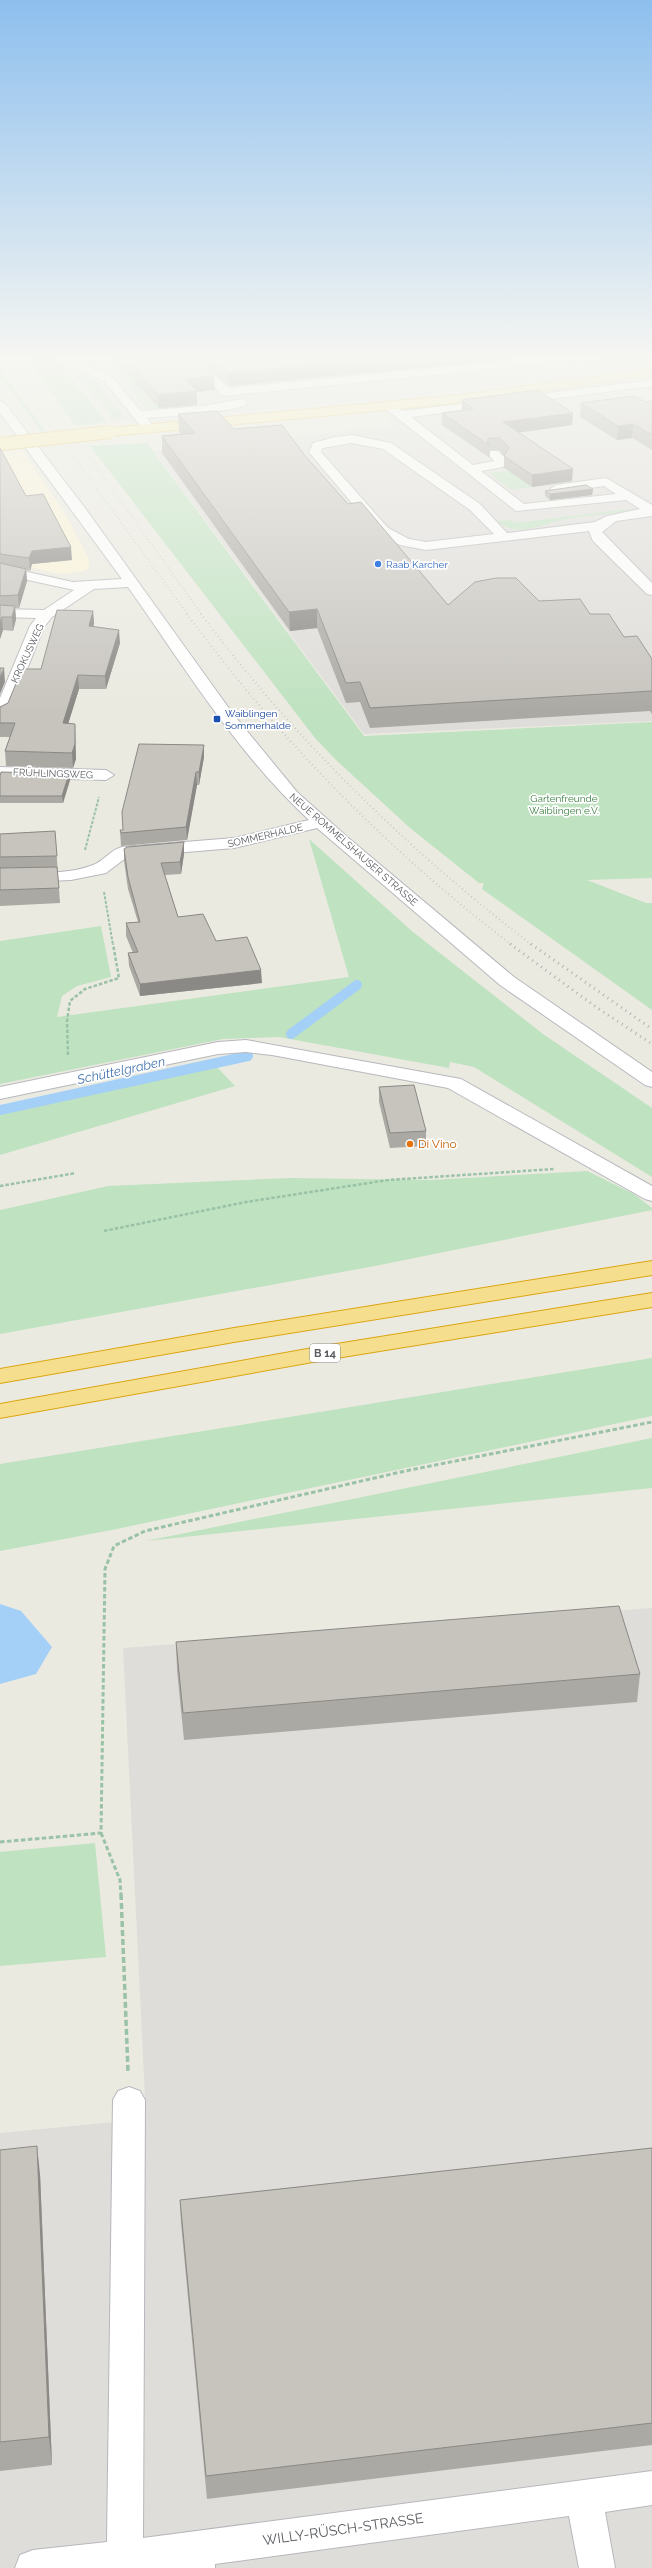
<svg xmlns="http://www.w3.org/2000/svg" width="652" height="2568" font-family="Raleway,sans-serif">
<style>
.commercial{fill:#fbf4d7}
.industrial{fill:#dfddd9}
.green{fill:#bfe2c0}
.water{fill:#a4d0f8}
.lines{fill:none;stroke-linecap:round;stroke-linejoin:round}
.stream{stroke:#a4d0f8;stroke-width:10}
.minor-casing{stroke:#b7b8bd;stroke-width:2}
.major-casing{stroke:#e6c65f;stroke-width:2}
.highway-casing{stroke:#dca511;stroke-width:2}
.path-far3{stroke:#99c2a6;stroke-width:2;stroke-dasharray:3 1.5;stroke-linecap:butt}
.path-far2{stroke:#99c2a6;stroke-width:2.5;stroke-dasharray:3.5 2;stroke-linecap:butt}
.path-far1{stroke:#99c2a6;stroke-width:3;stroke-dasharray:4.5 2.5;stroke-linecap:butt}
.path{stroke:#99c2a6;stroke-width:3.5;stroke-dasharray:6 3;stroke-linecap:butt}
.minor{fill:#fff;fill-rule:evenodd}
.major{fill:#f9efa9;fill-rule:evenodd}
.highway{fill:#f5df8f;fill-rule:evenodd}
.rail-far2{stroke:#b2b3b3;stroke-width:1.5;stroke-dasharray:0.5 3;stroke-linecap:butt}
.rail-far1{stroke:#b2b3b3;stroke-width:2;stroke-dasharray:0.5 3.5;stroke-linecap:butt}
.rail{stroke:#b2b3b3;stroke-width:3;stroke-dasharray:1 4.5;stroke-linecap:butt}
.major-bridge-casing{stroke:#e6c65f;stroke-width:14;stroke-linecap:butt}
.major-bridge{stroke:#f9efa9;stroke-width:12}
.wall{fill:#aba9a3}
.shaded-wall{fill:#8b8985}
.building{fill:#c7c4be;stroke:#8b8985}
.shop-dot{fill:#3f7fe0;stroke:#fff;stroke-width:1.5}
.transit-dot{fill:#1a4fb4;stroke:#fff;stroke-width:1.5}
.food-dot{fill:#e8710a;stroke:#fff;stroke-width:1.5}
.labels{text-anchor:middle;stroke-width:3.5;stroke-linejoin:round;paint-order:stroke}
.far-shop-label{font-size:10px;fill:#366cbe;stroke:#fff;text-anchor:start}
.far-street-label{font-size:10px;fill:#5a5d61;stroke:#fff}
.far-transit-label{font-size:10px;fill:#164399;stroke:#fff;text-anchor:start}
.far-park-label{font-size:10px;fill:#3a7f40;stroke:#fff}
.shield{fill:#fff;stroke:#8c8e90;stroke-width:1}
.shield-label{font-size:11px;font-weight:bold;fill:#5a5d61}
.food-label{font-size:12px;fill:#c56008;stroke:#fff;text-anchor:start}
.water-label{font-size:13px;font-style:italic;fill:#4776b1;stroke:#fff}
.near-street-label{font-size:14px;fill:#5a5d61;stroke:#fff}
</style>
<rect width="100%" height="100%" fill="#ebeae1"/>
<path class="commercial" d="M22 450 66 515 89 559V568L84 571 60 574 0 560V453Z"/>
<g class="industrial">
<path d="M56 354H652V362L598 373 386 399 112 422Z"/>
<path d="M652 383V721L364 734 154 451 396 426 387 417 575 395Z"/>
<path d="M652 1608V2568H0V2133L146 2119 123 1648Z"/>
</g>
<g class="green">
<path d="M23 354H52L107 422 76 426Z"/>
<path d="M652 354V361L599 372 582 361Z"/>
<path d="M115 359 159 408 172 407 175 410 147 409 110 361Z"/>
<path d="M0 369 45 431H41L0 377Z"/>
<path d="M83 375 94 379 123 415 116 420 79 376Z"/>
<path d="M633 381 600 387 403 411 406 409Z"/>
<path d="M147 443 364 736 652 722V878L587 880 646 903H652V1010L482 889 484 883H479L410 828 336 760 315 738 90 446Z"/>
<path d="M551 468 570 481 511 490 490 474 493 472Z"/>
<path d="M629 509 627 512C607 514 587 515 567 519 542 523 520 539 496 521L510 520 516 523Z"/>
<path d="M309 839 413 932 543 1034 652 1108V1177L474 1067 450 1062 449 1068 279 1037 223 1039 0 1084V941L101 926 111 977 77 986 62 996 57 1017 349 977Z"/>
<path d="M216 1066 235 1086 0 1155V1107Z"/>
<path d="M587 1171 634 1194 652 1208V1210L375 1266 0 1334V1210L108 1186 290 1178 431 1180Z"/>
<path d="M652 1358V1416L112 1530 0 1551V1464Z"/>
<path d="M652 1438V1488L146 1541Z"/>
<path d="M95 1843 106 1957 0 1966V1852Z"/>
</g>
<path class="water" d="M0 1604 21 1611 52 1647 36 1674 0 1684Z"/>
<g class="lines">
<g class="stream">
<path d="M291 1034 357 985"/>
<path d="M0 1110 248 1056"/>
</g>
<defs>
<g id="minor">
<path d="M58 354H69L75 362 112 377 141 411 203 406 242 399 248 403C241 412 162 417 147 418L155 428 153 431H145L104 381 67 366Z"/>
<path d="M572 354H615L610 357 225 396 221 394 203 375 205 373H213L228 388Z"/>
<path d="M652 380V386L411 417 473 465 494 461 488 454 490 451H498L507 460 503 467 481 471 524 504 616 494 604 486 556 493 550 489 556 485 606 478 652 505V516L616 521 602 532 652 583V595L647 594 593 541 589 531 426 550 400 545 378 534 309 452 313 443 335 437 352 435 391 443 480 504 507 533 595 522 607 516 640 509 626 500 516 511 382 406 388 402 403 411ZM352 443 383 449 470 510 494 534 426 542 409 539 388 528 321 452 322 448Z"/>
<path d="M0 401 4 402 85 508 233 714 297 792 346 836 514 977 652 1072V1087L645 1085 500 985 317 828 234 848 127 857 106 873 71 880 0 883V873C29 872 66 876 93 865 104 861 110 850 122 847L234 838 309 820C238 755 183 665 128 587L94 589 52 617 44 627 8 716 0 721V698L30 626 36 618 0 617V609L44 610 74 590 0 574V566L73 582 122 579 0 413Z"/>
<path d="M0 767 106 770 114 775 106 780 0 777Z"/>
<path d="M246 1040 461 1079 652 1186V1201L645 1199 448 1088 272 1055 246 1052 218 1054 0 1099V1087L218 1042Z"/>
<path d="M129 2087 140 2091 145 2100 143 2538 652 2471V2505L605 2512 615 2568H579L569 2516 215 2564V2568H15L20 2555 33 2550 107 2542 113 2100 118 2091Z"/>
</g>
<path id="major" d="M652 369V375L458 403 111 436 105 432 111 428 458 395Z"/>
<g id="highway">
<path d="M652 1261V1275L234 1342 0 1383V1369L234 1328Z"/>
<path d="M652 1293V1307L324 1360 0 1418V1404L324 1346Z"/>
</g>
</defs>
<use href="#minor" class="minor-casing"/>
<use href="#major" class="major-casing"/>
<use href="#highway" class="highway-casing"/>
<g class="path-far3">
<path d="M85 850 99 797"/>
<path d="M104 892 113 945"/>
</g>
<g class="path-far2">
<path d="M68 1055 67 1021 70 1001 85 989 119 978 113 944"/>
<path d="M0 1186 76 1173"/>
<path d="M104 1231 246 1202 388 1180 554 1169"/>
</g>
<g class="path-far1">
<path d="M101 1833 120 1880 121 1895"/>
<path d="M0 1842 101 1833 105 1569 114 1546 145 1531 405 1471 652 1422"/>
</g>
<path class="path" d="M121 1894 128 2071"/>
<use href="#minor" class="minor"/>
<use href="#major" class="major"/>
<use href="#highway" class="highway"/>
<g class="rail-far2">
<path d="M10 354 75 437 202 615"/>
<path d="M0 355 188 615"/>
</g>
<g class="rail-far1">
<path d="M187 614C280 740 387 850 512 945"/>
<path d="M201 614C296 741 407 849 532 945"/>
</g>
<g class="rail">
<path d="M510 944 596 1007 652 1044"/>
<path d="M531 944 652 1029"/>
</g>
<defs>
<path id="major-bridge" d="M0 444 111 432"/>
</defs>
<use href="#major-bridge" class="major-bridge-casing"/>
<use href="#major-bridge" class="major-bridge"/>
</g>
<g class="wall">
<path d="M110 354H565L229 386 214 372H210L214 376 215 390 197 392V405L159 408Z"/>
<path d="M462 400 573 413 572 425 518 432 572 481 532 487 504 468V456L499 450H490V458L442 425V413L462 410Z"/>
<path d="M652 401V450L632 438 617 440 580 417 581 403 645 402Z"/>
<path d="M178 414 234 429 306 457 348 504 448 605 539 601 590 614 624 637 652 659V714L650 711 370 728 360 702 346 703 317 628 290 631 162 453V436L181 434 179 431Z"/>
<path d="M0 448 26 496 72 560 32 564 30 571 26 570 27 581 19 608H15L16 619 13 631 3 630 0 639Z"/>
<path d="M593 489 592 495 550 500 545 496V491Z"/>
<path d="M93 611 94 624 93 626 120 643 106 689H79L68 724 75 738 76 759 73 768 6 766 5 751 10 737H0V707L8 703 41 669Z"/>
<path d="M204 757 199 785H197L187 840 121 846 120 830H123Z"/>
<path d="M69 774 70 780 63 803H0V776Z"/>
<path d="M55 831 60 903 0 906V834Z"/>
<path d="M184 842V854L181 874 165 875 178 917 216 941 262 983 140 996 129 966 128 953H133L126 936V923L138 922 128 889 124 861V849Z"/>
<path d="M379 1087 426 1131V1146L390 1148 379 1102Z"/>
<path d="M176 1642 640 1674 637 1702 184 1740 177 1670Z"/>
<path d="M652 2148V2445L207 2499 181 2223 180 2200Z"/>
<path d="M0 2150 40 2174 52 2465 0 2471Z"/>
</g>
<g class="shaded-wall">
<path d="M428 354H565L229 386 228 373Z"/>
<path d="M205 358V372L202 363Z"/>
<path d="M214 376 215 390 197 392V405L159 408 158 395 185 379Z"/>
<path d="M573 413 572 425 503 435V422Z"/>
<path d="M633 424 632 438 617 440 618 426Z"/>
<path d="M573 469 572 481 532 487V475Z"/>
<path d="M593 489 592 495 550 500V494Z"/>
<path d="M71 547 72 560 32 564 30 571 29 558 32 551Z"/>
<path d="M26 569 27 581 19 608 18 595Z"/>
<path d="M15 606 16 619 13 631 12 617Z"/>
<path d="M317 609V628L290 631 289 612Z"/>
<path d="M93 611 94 624 89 639V626Z"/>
<path d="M2 617 3 630 0 639V622Z"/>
<path d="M119 630 120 643 106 689 105 676Z"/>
<path d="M4 668 5 682 0 694V678Z"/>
<path d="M78 675 79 689 64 737 63 723Z"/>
<path d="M75 724 76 759 73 768 72 753Z"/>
<path d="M204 745V757L199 785V772Z"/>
<path d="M196 772 197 785 187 840 186 827Z"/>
<path d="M69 774 70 780 63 803 62 796Z"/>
<path d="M184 842V854L181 874 180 862Z"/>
<path d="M261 970 262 983 140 996V984Z"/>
<path d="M37 2146 40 2174 52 2465 49 2437Z"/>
</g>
<g class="building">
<path d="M121 354H428L228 373 214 359 205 358 202 363 214 376 185 379 197 391 158 395Z"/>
<path d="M538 390 573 413 503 422 573 469 532 475 504 456 509 447 500 438H489L487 442 490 446 442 413 473 409 462 400Z"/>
<path d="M634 396 645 402 652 401V435L633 424 618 426 581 403Z"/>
<path d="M217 411 234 429 282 425 306 457 348 504 361 502 448 605 475 582 496 578H516L539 601 580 599 590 614H609L624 637 637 636 652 659V691L370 708 360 682 346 683 317 609 289 612 162 436 195 433 178 414Z"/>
<path d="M0 448 26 496 43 494 71 547 32 551 29 558 0 554Z"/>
<path d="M586 485 593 489 550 494 545 491Z"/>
<path d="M0 563 26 569 18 595 0 596Z"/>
<path d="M0 605 15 606 12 617H2L0 622Z"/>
<path d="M57 610 93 611 89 626 119 630 105 676 78 675 63 723 75 724V744L72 753 5 751 15 723H0V707L8 703 22 669H41Z"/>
<path d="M0 668H4L0 678Z"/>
<path d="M139 744 204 745 199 772H196L186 827 121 833 120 830H123L122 812Z"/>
<path d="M1 772 69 774 62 796H0V776Z"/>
<path d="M55 831 57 856 0 857V834Z"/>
<path d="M184 842 180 862 161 863 178 917 203 914 216 941 247 937 261 970 140 984 128 953 138 952 126 923 140 922 128 877 124 849 127 847Z"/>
<path d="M57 867 59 888 0 890V868Z"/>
<path d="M414 1085 426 1131 390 1133 379 1087Z"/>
<path d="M619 1606 640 1674 183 1713 176 1642Z"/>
<path d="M37 2146 49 2437 0 2442V2150Z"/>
<path d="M652 2148V2423L206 2476 180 2200Z"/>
</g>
<linearGradient id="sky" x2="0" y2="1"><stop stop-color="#8dbfee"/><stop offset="0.5" stop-color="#f6f6f2"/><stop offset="1" stop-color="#f6f6f2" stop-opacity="0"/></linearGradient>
<rect width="652" height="714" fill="url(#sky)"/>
<circle class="shop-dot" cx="378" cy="564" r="4"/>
<rect class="transit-dot" x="213" y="715" width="8" height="8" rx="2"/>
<circle class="food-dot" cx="410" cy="1144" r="4"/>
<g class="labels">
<g class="far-shop-label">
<text x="386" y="568">Raab Karcher</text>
</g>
<g class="far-street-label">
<text transform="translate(27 653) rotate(-65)" y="4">KROKUSWEG</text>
<text transform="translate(53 773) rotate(2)" y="4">FRÜHLINGSWEG</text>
<text transform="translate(265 835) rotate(-13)" y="4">SOMMERHALDE</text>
<text transform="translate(354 849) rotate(41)" y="4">NEUE ROMMELSHAUSER STRASSE</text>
</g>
<g class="far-transit-label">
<text x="225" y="717">Waiblingen<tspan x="225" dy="12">Sommerhalde</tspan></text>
</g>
<g class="far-park-label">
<text x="564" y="802">Gartenfreunde<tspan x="564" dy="12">Waiblingen e.V.</tspan></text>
</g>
<rect class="shield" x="310" y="1344" width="30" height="18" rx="3"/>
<g class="shield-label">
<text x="325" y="1357">B 14</text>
</g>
<g class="food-label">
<text x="418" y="1148">Di Vino</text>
</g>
<g class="water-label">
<text transform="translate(121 1070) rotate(-12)" y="5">Schüttelgraben</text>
</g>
<g class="near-street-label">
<text transform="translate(343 2529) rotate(-8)" y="5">WILLY-RÜSCH-STRASSE</text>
</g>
</g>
</svg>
